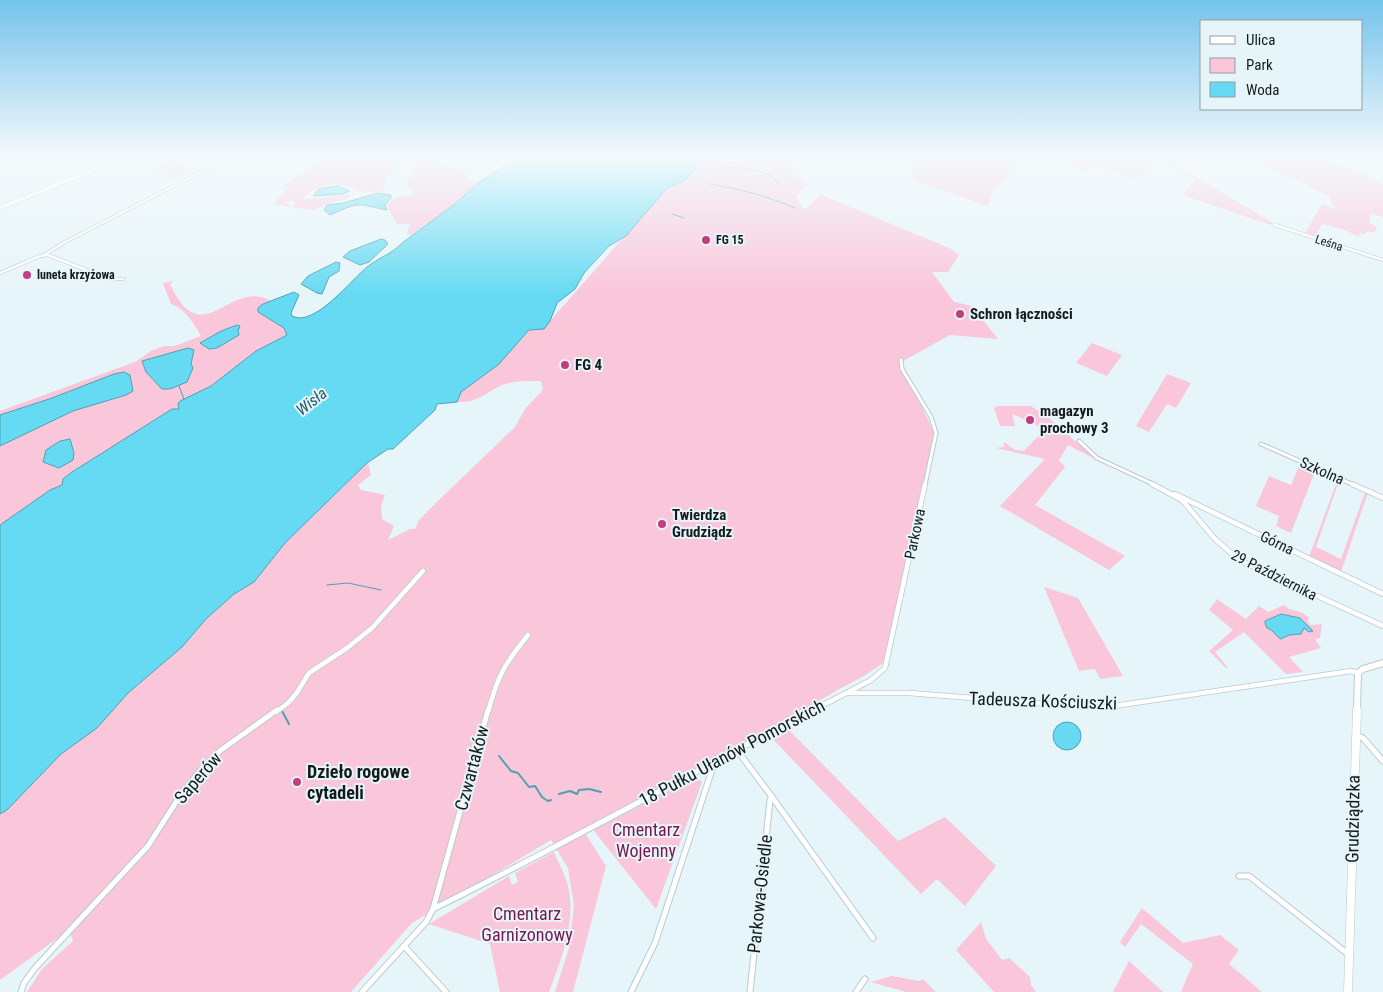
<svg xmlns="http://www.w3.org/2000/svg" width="1383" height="992" font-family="'Roboto Condensed',sans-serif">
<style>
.green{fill:#fac6da;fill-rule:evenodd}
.water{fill:#66daf2;stroke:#4ea1b2}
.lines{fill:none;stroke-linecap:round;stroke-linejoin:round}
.stream-far1{stroke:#4ea1b2;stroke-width:1}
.stream{stroke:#4ea1b2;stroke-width:2}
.street-far3-casing{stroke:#bbcacd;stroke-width:4}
.street-far2-casing{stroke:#bbcacd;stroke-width:5}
.street-far1-casing{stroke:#bbcacd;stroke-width:6}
.street-casing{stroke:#bbcacd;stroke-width:7}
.secondary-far2-casing{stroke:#bbcacd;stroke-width:5}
.secondary-far1-casing{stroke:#bbcacd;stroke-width:8}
.secondary-casing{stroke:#bbcacd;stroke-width:9}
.street-far3{stroke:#fff;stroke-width:2.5}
.street-far2{stroke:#fff;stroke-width:3}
.street-far1{stroke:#fff;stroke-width:4.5}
.street{stroke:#fff;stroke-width:5}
.secondary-far2{stroke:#fff;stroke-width:4}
.secondary-far1{stroke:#fff;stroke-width:6}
.secondary{stroke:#fff;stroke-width:8}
.poi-dot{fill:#c33e80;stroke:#e6f5f9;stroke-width:2}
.labels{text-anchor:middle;stroke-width:4;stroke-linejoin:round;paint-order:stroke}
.far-poi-label{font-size:12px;font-weight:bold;fill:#151b1c;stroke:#e6f5f9;text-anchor:start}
.far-street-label{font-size:12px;fill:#151b1c;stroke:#e6f5f9}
.poi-label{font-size:15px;font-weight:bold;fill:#151b1c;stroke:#e6f5f9;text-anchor:start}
.street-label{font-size:15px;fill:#151b1c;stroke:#e6f5f9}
.water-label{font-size:16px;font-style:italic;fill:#275963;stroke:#e6f5f9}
.near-street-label{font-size:18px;fill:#151b1c;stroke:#e6f5f9}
.near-poi-label{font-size:18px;font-weight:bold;fill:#151b1c;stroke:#e6f5f9;text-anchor:start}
.near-park-label{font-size:18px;fill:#79174b;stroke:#e6f5f9}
</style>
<rect width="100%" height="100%" fill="#e6f5f9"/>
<g class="green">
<path d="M328 156H386L400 162 386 179 383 191 374 192 372 191C362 194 356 188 346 186 331 182 313 188 303 198 307 201 341 195 351 195L350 197C338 203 326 202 316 210L292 207 296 204 292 200 286 202 291 207 273 204 288 188 281 187Z"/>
<path d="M417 156 438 162V167L445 164 463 170 471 182 481 181 452 206 411 235 407 233 408 229 411 224H397L387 206C397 194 400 198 413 195V191L407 187 408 179 413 173 412 168Z"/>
<path d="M702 156H792L789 159 788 165 793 167 791 173 809 184 796 196 802 208 807 209 820 194 951 249 959 255 948 272H932L954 302 972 306 998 339 950 335 903 361 899 360 934 432 887 659C882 666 849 685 839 689L766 732 583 830 606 866 573 992H555L569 948 574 905 568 868 551 840 412 923 351 992H27L42 969 73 941 69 930 0 980V814L7 810 61 754 97 728 128 693 182 647 206 619 234 594 254 582 285 543 368 463 371 475 358 485 361 490 385 495 381 506 382 519 394 526 388 540 410 529H415L419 520 439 500 515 427 525 409 543 390 541 381C529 381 517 380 505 384 486 391 480 403 457 402L460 392 499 364 530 330 550 321 667 188 684 181Z"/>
<path d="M919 156H1021L1010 169 1005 180 993 189 988 206 913 180 912 174Z"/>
<path d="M1038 156H1144L1154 159 1162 156 1273 223 1271 225 1182 195 1195 180 1160 158 1137 179 1094 165 1087 172Z"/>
<path d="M1273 156C1299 156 1326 159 1351 169 1362 173 1372 180 1383 184V217L1371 214 1369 222 1377 227 1375 233 1367 231 1365 234 1360 233 1359 237 1342 229 1322 224 1315 237 1305 233 1322 204 1339 210 1333 205 1329 196 1264 166 1262 160Z"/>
<path d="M175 159 192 172 171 180 154 167Z"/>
<path d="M174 281 170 284C200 349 225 289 261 297 264 297 268 300 272 301L259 307 258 312 284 328 287 335 256 351 211 386 180 401 179 409H172L72 472 68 475 62 485 50 490 0 525V411L135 362 151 351 164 346H175L201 336C194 324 185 308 171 304L163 283Z"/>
<path d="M1092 343 1122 355 1107 376 1076 363Z"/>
<path d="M1167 374 1191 383 1176 408 1167 404 1149 432 1136 426Z"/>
<path d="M997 406H1031L1049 418 1074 440 1106 461 1107 465 1068 445 1059 460 1065 467 1035 505 1125 556 1109 570 1000 506 1045 459 996 448 1004 447V442L1015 450 1024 451 1043 431V428L1012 414 1015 426H1000L994 408Z"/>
<path d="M1301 462 1316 469 1291 533 1276 526 1279 516 1256 506 1269 476 1291 485Z"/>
<path d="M1338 479 1368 492 1341 572 1309 557ZM1339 481 1365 493 1341 559 1316 547Z"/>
<path d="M1044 587 1078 598 1123 676 1100 679 1095 669 1079 671Z"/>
<path d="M1217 599 1246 619 1259 606 1268 612 1284 605 1289 609 1303 613 1309 618 1308 622 1311 625 1322 624 1320 638 1315 639 1321 648 1289 657 1303 672 1286 674 1244 632 1215 652 1228 668H1226L1209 651 1233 630 1209 610Z"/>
<path d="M787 728 898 841 945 817 996 866 965 906 937 879 921 894 770 736Z"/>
<path d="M696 777 702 782 656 909 594 831 595 829Z"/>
<path d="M554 852C559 864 567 878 569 891 575 925 561 960 549 992H500L490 944 429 924 509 876 512 885 518 882 515 873Z"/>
<path d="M1142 908 1183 943 1220 935 1239 950 1229 964 1262 992H1181L1193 964 1141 924 1125 947 1120 942Z"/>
<path d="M981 922 986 939 1002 960 1009 958 1030 977 1031 985 1036 992H994L956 950Z"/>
<path d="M1129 961 1163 992H1113Z"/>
<path d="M892 976 919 981 923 979 936 992H906L871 982Z"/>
</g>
<g class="water">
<path d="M520 156H697L694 170 684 181 667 188 626 236 609 246 584 273 575 289 557 303 550 321 544 329 529 330 499 364 461 392 457 402 437 404 435 410 393 449H388L367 463 285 543 254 582 234 594 206 619 182 647 128 693 97 728 61 754 7 810 0 814V525L50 490 62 485 63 479 72 472 172 409H179L178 404 180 401 211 386 256 351 287 335 284 328 258 312V308L263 304 294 292 299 295 291 313 292 316C314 328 351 280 367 267 378 258 392 254 402 243L452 206 481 181Z"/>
<path d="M338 186 350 191 343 194 313 196 319 189Z"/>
<path d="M378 193 391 195V198L385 205 387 210C356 204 361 201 330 215L324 210 327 205 343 203Z"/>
<path d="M381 239 385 240 388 244 369 262 360 265 343 257 350 251Z"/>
<path d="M336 262 340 263 339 271 329 277 322 294 317 293 301 284 308 276Z"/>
<path d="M237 325 240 326 238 331 239 335 217 348 209 349 200 343 221 331Z"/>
<path d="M188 348 194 350 191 364 193 368 187 382 170 389H162L146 372 142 361Z"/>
<path d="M124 372 130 375 133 391 126 395 73 411 0 446V415L52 398 114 374Z"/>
<path d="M70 439 74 453 73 460 59 468 43 462 46 450 60 441Z"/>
<path d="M1281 614 1300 618 1313 631 1309 632 1304 628 1301 634 1289 635 1281 639C1275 636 1274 630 1267 628L1265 623V621Z"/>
<circle cx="1067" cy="736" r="14"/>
</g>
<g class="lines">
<g class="stream-far1">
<path d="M724 167C741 169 768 167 778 184"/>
<path d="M709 184C737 188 770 197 795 208"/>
<path d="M672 214 684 218"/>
<path d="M179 386 184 399"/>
<path d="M327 585 348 583 381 590"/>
</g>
<g class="stream">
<path d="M282 711 289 724"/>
<path d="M499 756 511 771 518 773 529 787 535 786 542 797 548 801 551 800"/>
<path d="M559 794 570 791 577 794 579 790 589 789 601 792"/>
</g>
<defs>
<g id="street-far3">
<path d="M1275 225 1383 260"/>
<path d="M44 255 65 242 232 156"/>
<path d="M0 273 40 256 48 255 110 279H123"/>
</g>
<g id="street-far2">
<path d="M901 360 902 369 931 417 936 433 925 485"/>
<path d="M1079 441 1097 458 1155 485"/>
<path d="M1261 444 1354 485"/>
</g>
<g id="street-far1">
<path d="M1152 484 1182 500 1215 539 1239 560 1383 626"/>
<path d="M1352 484 1383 498"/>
<path d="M1175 494 1383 594"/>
<path d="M846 693H909L1037 703 1114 706 1351 671 1358 673"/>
<path d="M276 712 288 703 296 694 309 673 347 648 372 628 423 571"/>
<path d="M488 712C498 675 504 665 528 635"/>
<path d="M810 712 871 680 885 668 925 484"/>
</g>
<g id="street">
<path d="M1356 735 1363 738 1383 761"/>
<path d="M737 750 772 797 770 800 750 992"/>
<path d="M772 797 873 938"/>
<path d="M1239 876H1249L1348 954"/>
<path d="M433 909C561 846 686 776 812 710"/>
<path d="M404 946 446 992"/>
<path d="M21 992 24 983 35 968 148 846 178 799 203 767 221 750 277 710"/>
<path d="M362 992 426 922 433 909 488 710"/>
<path d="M631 992 655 943 713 767 712 764"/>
<path d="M856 992 865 979"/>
</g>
<path id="secondary-far2" d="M0 208 128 156"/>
<path id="secondary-far1" d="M1357 712 1358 673 1363 669 1383 663"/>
<path id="secondary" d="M1348 992 1357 710"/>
</defs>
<use href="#street-far3" class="street-far3-casing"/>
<use href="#street-far2" class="street-far2-casing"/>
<use href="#street-far1" class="street-far1-casing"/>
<use href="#street" class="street-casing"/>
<use href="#secondary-far2" class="secondary-far2-casing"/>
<use href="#secondary-far1" class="secondary-far1-casing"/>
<use href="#secondary" class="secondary-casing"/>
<use href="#street-far3" class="street-far3"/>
<use href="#street-far2" class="street-far2"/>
<use href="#street-far1" class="street-far1"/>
<use href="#street" class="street"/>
<use href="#secondary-far2" class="secondary-far2"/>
<use href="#secondary-far1" class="secondary-far1"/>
<use href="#secondary" class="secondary"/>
</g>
<linearGradient id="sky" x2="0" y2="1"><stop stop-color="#74c3ec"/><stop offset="0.53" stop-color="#f4fafc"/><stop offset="1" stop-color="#f4fafc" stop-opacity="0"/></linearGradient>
<rect width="1383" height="295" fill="url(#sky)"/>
<g class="poi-dot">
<circle cx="706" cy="240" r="5"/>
<circle cx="27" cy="275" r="5"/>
<circle cx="960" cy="314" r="5"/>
<circle cx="565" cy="365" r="5"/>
<circle cx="1030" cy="420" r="5"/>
<circle cx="662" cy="524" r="5"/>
<circle cx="297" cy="782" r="5"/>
</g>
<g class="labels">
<g class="far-poi-label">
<text x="716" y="244">FG 15</text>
<text x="37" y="279">luneta krzyżowa</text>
</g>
<g class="far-street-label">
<text transform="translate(1329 243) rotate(18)" y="4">Leśna</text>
</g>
<g class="poi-label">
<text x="970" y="319">Schron łączności</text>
<text x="575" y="370">FG 4</text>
<text x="1040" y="416">magazyn<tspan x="1040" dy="17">prochowy 3</tspan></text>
<text x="672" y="520">Twierdza<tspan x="672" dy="17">Grudziądz</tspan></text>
</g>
<g class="street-label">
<text transform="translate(1322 471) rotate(24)" y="5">Szkolna</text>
<text transform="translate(915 534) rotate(-78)" y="5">Parkowa</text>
<text transform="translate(1277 543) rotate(26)" y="5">Górna</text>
<text transform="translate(1274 575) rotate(27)" y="5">29 Października</text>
</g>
<g class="water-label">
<text transform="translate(311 401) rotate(-38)" y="6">Wisła</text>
</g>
<g class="near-street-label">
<text transform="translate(1043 701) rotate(2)" y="6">Tadeusza Kościuszki</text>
<text transform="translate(732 753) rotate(-28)" y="6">18 Pułku Ułanów Pomorskich</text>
<text transform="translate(472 768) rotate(-75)" y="6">Czwartaków</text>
<text transform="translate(198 778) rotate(-49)" y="6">Saperów</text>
<text transform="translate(1353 819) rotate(-89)" y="6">Grudziądzka</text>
<text transform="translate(760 894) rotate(-84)" y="6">Parkowa-Osiedle</text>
</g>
<g class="near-poi-label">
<text x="307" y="778">Dzieło rogowe<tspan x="307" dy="21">cytadeli</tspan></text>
</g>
<g class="near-park-label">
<text x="646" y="836">Cmentarz<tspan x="646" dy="21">Wojenny</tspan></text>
<text x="527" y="920">Cmentarz<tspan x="527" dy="21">Garnizonowy</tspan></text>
</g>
</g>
<rect x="1200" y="20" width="162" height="90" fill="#e6f5f9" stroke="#929ea1"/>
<rect x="1210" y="36" width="25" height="8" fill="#ffffff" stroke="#929ea1"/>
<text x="1246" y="45" font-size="15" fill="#151b1c">Ulica</text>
<rect x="1210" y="58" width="25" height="15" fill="#fac6da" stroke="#929ea1"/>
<text x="1246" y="70" font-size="15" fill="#151b1c">Park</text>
<rect x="1210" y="82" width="25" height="15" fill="#66daf2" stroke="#929ea1"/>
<text x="1246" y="95" font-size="15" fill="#151b1c">Woda</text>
</svg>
